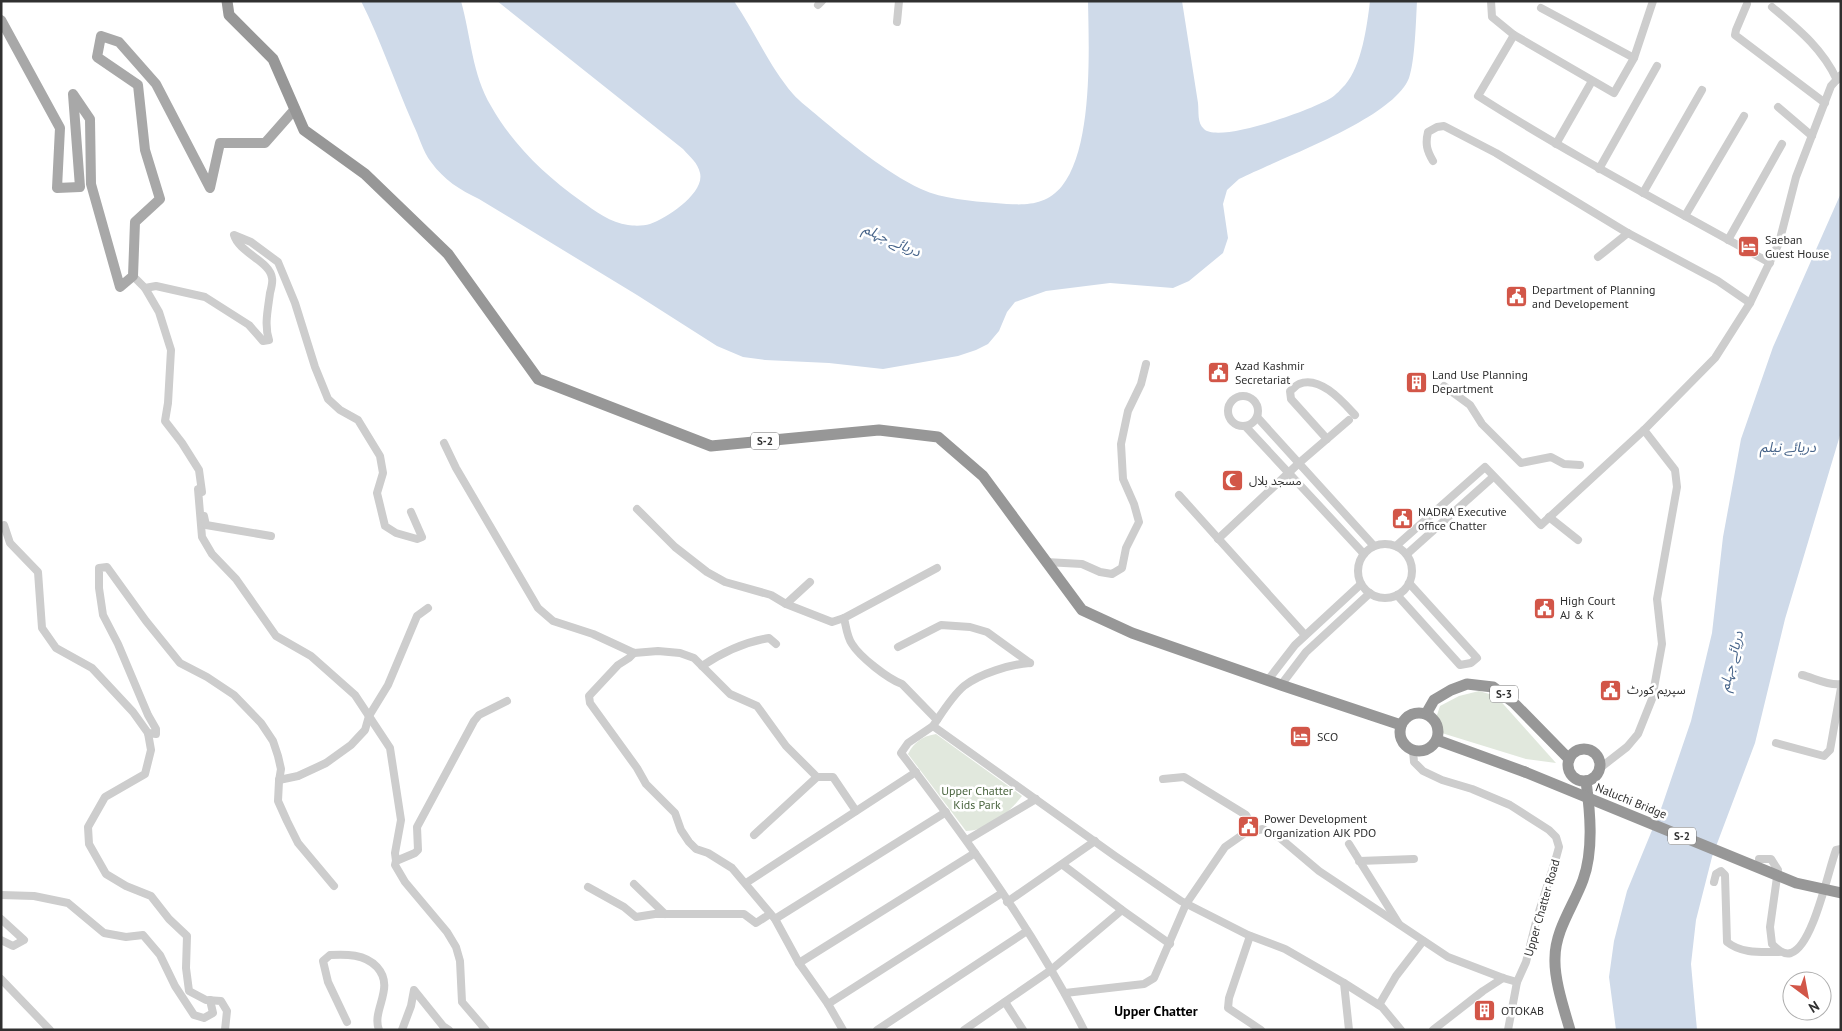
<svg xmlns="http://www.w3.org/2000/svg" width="1842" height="1031" font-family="'PT Sans','Noto Sans Arabic',sans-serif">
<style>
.green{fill:#e1e8dd}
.water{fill:#cfdae9}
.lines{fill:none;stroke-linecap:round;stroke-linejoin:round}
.minor{stroke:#cdcdcd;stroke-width:8}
.major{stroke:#a8a8a8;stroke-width:10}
.highway{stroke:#979797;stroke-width:11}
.highway-bridge{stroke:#979797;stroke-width:11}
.labels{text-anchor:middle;stroke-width:5;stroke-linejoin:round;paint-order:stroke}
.shield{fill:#fff;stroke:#6e6e6e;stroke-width:1}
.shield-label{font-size:11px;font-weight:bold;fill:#303030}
.poi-label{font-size:12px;fill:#303030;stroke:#fff;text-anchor:start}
.park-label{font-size:12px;fill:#4d6742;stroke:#fff}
.street-label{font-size:12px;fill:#303030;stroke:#fff}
.water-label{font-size:14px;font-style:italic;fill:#47648a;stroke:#fff}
.neighbourhood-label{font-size:14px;font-weight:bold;fill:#000;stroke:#fff}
</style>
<rect width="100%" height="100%" fill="#fff"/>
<g class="green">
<path d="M1479 691 1496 696 1556 763 1526 759 1432 730 1440 706 1459 696Z"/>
<path d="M936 734 1022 796C1010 812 987 831 966 831L908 754C914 742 923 736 936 734Z"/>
</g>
<g class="water">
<path d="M361 1H461C471 37 472 74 491 106 513 145 545 175 581 201 595 211 611 223 628 225 634 226 644 226 650 224 667 218 705 193 700 173 698 163 690 157 683 149L497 1H734C755 32 769 66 793 94 800 102 810 109 819 117 849 142 885 172 921 189 943 199 971 201 995 203 1020 205 1044 208 1062 186 1093 147 1089 51 1088 1H1182L1198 103C1199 112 1197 123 1204 129 1219 144 1314 109 1331 98 1336 95 1341 89 1345 85 1362 65 1367 26 1370 1H1417C1416 20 1415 61 1409 78 1393 119 1280 158 1239 179L1227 190 1223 204 1228 238 1223 253 1189 281 1173 288 1110 283 1046 291 1015 302 1007 312 999 331 988 344 976 350 958 356 883 369 829 363 765 360 743 357 717 346 637 295 479 199C460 190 444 180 431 162 423 152 419 136 413 124 395 83 381 41 361 1Z"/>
<path d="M1841 193V432L1785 619 1755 743 1712 857 1696 920 1691 964 1697 1030H1616L1609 977 1614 941 1627 891 1662 806 1691 721 1712 633 1723 537 1741 439 1773 347Z"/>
</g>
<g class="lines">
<g class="minor">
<path d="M1491 1 1492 17 1514 35 1478 96C1572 156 1672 208 1770 263"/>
<path d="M1747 4 1736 30 1735 35 1825 103"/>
<path d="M818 5 822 1"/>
<path d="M1772 7C1798 29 1822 48 1837 80"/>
<path d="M897 22 899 1"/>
<path d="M1514 35 1614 93 1634 58 1541 8"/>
<path d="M1634 58 1653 1"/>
<path d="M1778 107 1812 136"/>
<path d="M1556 144 1592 81"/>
<path d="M1433 161C1427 151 1425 144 1428 132L1437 127 1444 126 1496 153 1626 232 1718 281 1750 303"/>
<path d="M1599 169 1657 66"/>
<path d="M1643 193 1702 90"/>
<path d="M1685 216 1744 116"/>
<path d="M1728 240 1782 144"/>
<path d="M1598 257 1628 233"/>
<path d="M133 276 145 288 156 286 205 297 249 325 263 341 269 340C264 325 268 309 270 293 271 289 273 282 272 278 270 261 239 253 234 235L251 242 278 262 295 303 315 367 328 399 340 410 358 420 380 456 383 473 377 493 385 526 396 533 417 539 422 537 411 512"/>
<path d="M145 288 159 312 171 350 168 403 165 421 182 443 199 470 202 492"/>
<path d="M1444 386 1470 405 1482 424 1521 463 1551 457 1564 464 1580 465"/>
<circle cx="1243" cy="411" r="15"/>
<path d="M1257 417 1374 546"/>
<path d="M1246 427 1364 554"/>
<path d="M1327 439 1291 399 1290 391C1293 389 1296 385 1299 384 1320 375 1343 402 1355 415"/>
<path d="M444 443 456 468 538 608 553 621 593 634 634 653 658 651 680 653 694 658 730 694 757 706 786 746 817 777"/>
<path d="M201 488 198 489 202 537 212 554 236 579 276 636 311 656 355 695 390 748 401 820 395 853 396 861"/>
<path d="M1179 495 1305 635"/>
<path d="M637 509 675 547 707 572 725 582 771 595 786 604 810 582"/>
<path d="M204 516 206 525 271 536"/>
<path d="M1549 517 1578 540"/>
<path d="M4 525 10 543 38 572 42 628 56 648 92 668 133 712 148 733 151 750 145 774 105 797 88 827 89 844 106 874 126 886 151 896 169 919 187 936 186 968 189 991 206 1000 221 1001 227 1011 225 1030"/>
<path d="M1218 539 1299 463 1349 420"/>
<circle cx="1385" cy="571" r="27"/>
<path d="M1396 546 1485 467 1541 525 1644 430 1715 358 1750 303 1779 243 1796 177 1831 86 1841 75"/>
<path d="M1407 554 1493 477"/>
<path d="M1046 562 1082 564 1100 572 1112 574 1122 568 1126 548 1139 522 1134 504 1123 479 1121 444 1128 411 1141 384 1146 364"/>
<path d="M1397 595 1460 665 1471 663 1477 658 1409 583"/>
<path d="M786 604 832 622 844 618"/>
<path d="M898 647 941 625 970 627 987 632 1030 663"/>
<path d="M634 653 629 658 618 665 589 696 590 703 637 768 646 784 675 813 681 830 689 842 696 849 708 853 732 868 775 919 799 963 828 1004 843 1030"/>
<path d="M1030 663C1011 664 979 674 964 686 952 696 942 713 933 726L1115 856 1181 901 1248 935 1285 949 1344 983 1349 1030"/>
<path d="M702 666C723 652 744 642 769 638L776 644"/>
<path d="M1802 675C1814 678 1829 686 1841 684"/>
<path d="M1268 680 1295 645 1361 584"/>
<path d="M1281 685 1306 652 1370 593"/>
<path d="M937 720 902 684C888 679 860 657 852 644 847 637 846 626 844 618L937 568"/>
<path d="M933 726 908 743 901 753C968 841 1034 931 1084 1030"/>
<path d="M148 733 156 734V729L148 715 118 644 103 615 99 588V568L107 567 146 621 180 663 207 677 234 695 261 723 273 741 278 756 281 769 279 781 278 801 287 821 298 843 334 886"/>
<path d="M1776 743 1824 756 1830 750 1841 688"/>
<path d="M1413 751 1414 762 1423 771 1442 780 1472 789 1510 805 1549 830 1556 837 1559 847 1556 858 1537 918 1526 962 1517 982 1508 1030"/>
<path d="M1600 768 1627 747 1638 734 1652 699 1662 644 1657 599 1677 487 1675 470 1644 430"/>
<path d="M1163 779 1184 777 1246 815 1255 831"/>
<path d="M279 780 298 776 326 763 351 745 365 730 369 716 388 685 417 616 428 608"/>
<path d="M754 835 817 777H833L856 811"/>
<path d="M967 840 1036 799"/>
<path d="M1349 844 1399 924"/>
<path d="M1759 859H1771L1778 870 1770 927 1772 944C1777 949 1783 955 1791 953 1813 946 1828 871 1836 850L1841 849"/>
<path d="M1359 861 1414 859"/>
<path d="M1063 865 1122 910 1170 944"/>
<path d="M1714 882 1716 874 1721 871 1725 875 1727 942C1742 954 1761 952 1779 952"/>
<path d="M746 883 916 772"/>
<path d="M634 884 665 914"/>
<path d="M588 887 624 907 636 917 655 914H744L756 923 770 914"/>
<path d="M1 895 34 896 68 903 104 933 126 937 143 935 160 955 175 986 194 1015 204 1018 213 1013 210 1000"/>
<path d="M1007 902 1095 841"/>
<path d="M1 919 24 940 13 946 1 940"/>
<path d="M775 919 946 812"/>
<path d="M1250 936 1229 998 1228 1008 1261 1030"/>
<path d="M799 963 975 853"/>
<path d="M1 979 50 1030"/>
<path d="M1344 983 1382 1007 1401 1030"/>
<path d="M1065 993 1144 984 1154 978 1186 904 1225 847 1245 833 1263 829 1280 838 1319 871 1448 957 1503 978 1517 982"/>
<path d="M1005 1002 1023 1030"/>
<path d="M828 1004 1002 893"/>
<path d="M1379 1005 1396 976 1423 941"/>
<path d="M347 1022 328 982 323 961 330 955C346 954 365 954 377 967 396 988 371 1010 379 1030"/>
<path d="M402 1030 411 1006 414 990 443 1026 449 1030"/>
<path d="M486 1030 462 1002 460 961 456 947 447 932 405 882 395 865 396 861 415 853 418 850 417 827 474 721 479 715 507 701"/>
<path d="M877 1030 1027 931"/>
<path d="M964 1030 1051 970 1122 910"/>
<path d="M1433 1030 1483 991 1503 978"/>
</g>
<path class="major" d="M1 20 60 128 57 188 80 187 73 94 90 119 91 184 120 287 133 276 135 222 160 199 145 150 138 85 97 57 101 36 119 42 156 84 210 188 220 143H265L295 109"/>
<g class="highway">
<path d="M227 1 229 15 273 59 304 130 365 174 448 254 538 379 711 446 879 430 938 437 983 476 1082 610 1132 633 1281 685 1401 725"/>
<circle cx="1419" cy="732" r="19"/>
<path d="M1426 714 1434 700 1451 690 1467 684 1493 687 1513 702 1569 759"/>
<path d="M1437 740 1525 772"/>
<circle cx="1584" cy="765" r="16"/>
<path d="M1570 1030C1564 1009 1554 980 1555 958 1555 930 1574 905 1583 880 1594 850 1590 811 1586 781"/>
</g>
<path class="highway-bridge" d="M1525 772 1796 883 1841 893"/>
</g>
<defs>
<symbol id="hotel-square" viewBox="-11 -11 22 22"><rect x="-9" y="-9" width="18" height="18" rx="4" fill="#d25648" stroke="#fff"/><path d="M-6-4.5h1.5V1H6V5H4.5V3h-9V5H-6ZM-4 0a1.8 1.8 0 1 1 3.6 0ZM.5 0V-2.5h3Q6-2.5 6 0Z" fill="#fff"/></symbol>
<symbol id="civic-square" viewBox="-11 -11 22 22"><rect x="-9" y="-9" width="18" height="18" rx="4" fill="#d25648" stroke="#fff"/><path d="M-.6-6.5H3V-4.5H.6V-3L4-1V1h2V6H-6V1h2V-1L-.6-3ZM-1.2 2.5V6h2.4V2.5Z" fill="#fff"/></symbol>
<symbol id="building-square" viewBox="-11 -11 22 22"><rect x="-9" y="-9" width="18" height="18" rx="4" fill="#d25648" stroke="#fff"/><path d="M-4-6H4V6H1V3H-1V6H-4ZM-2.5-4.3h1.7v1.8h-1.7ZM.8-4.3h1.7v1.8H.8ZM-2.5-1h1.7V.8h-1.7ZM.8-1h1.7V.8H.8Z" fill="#fff"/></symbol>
<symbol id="mosque-square" viewBox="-11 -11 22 22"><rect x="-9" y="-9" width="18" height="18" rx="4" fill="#d25648" stroke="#fff"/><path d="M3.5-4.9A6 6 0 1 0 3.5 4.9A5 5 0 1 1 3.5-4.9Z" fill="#fff"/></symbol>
</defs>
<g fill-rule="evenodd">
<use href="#hotel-square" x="1736" y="234" width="25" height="25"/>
<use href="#civic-square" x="1504" y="284" width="25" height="25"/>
<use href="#civic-square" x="1206" y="360" width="25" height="25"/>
<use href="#building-square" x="1404" y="370" width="25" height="25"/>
<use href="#mosque-square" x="1220" y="468" width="25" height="25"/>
<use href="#civic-square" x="1390" y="506" width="25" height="25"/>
<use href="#civic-square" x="1532" y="596" width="25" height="25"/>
<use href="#civic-square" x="1598" y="678" width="25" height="25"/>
<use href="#hotel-square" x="1288" y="724" width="25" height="25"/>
<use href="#civic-square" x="1236" y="814" width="25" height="25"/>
<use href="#building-square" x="1472" y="998" width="25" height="25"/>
</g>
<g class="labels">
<g class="shield">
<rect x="751" y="432.5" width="28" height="17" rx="4"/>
<rect x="1490" y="685.5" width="28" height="17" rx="4"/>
<rect x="1668" y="827.5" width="28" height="17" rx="4"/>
</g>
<g class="shield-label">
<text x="765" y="445">S-2</text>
<text x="1504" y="698">S-3</text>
<text x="1682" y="840">S-2</text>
</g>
<g class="poi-label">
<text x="1765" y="244">Saeban<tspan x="1765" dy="14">Guest House</tspan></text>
<text x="1532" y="294">Department of Planning<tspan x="1532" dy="14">and Developement</tspan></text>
<text x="1235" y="370">Azad Kashmir<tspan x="1235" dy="14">Secretariat</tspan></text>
<text x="1432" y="379">Land Use Planning<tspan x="1432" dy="14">Department</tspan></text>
<text x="1249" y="485">مسجد بلال</text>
<text x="1418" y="516">NADRA Executive<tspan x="1418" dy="14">office Chatter</tspan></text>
<text x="1560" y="605">High Court<tspan x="1560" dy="14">AJ &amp; K</tspan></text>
<text x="1627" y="694">سپریم کورٹ</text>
<text x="1317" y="741">SCO</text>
<text x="1264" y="823">Power Development<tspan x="1264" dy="14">Organization AJK PDO</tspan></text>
<text x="1501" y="1015">OTOKAB</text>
</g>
<g class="park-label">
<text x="977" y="795">Upper Chatter<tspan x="977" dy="14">Kids Park</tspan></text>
</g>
<g class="street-label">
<text transform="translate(1631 801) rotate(22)" y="4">Naluchi Bridge</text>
<text transform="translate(1542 908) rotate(-74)" y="4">Upper Chatter Road</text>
</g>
<g class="water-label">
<text transform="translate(892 240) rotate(24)" y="5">دریائے جہلم</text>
<text x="1788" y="452">دریائے نیلم</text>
<text transform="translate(1731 661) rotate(-76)" y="5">دریائے جہلم</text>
</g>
<g class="neighbourhood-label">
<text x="1156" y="1016">Upper Chatter</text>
</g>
</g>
<rect width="1842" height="1031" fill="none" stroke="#303030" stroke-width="5"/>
<g transform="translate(1807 996) rotate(148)"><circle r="24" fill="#ffffff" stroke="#acacac"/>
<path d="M0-4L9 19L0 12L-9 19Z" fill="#d25648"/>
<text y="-8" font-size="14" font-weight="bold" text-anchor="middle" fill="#303030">N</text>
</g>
</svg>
